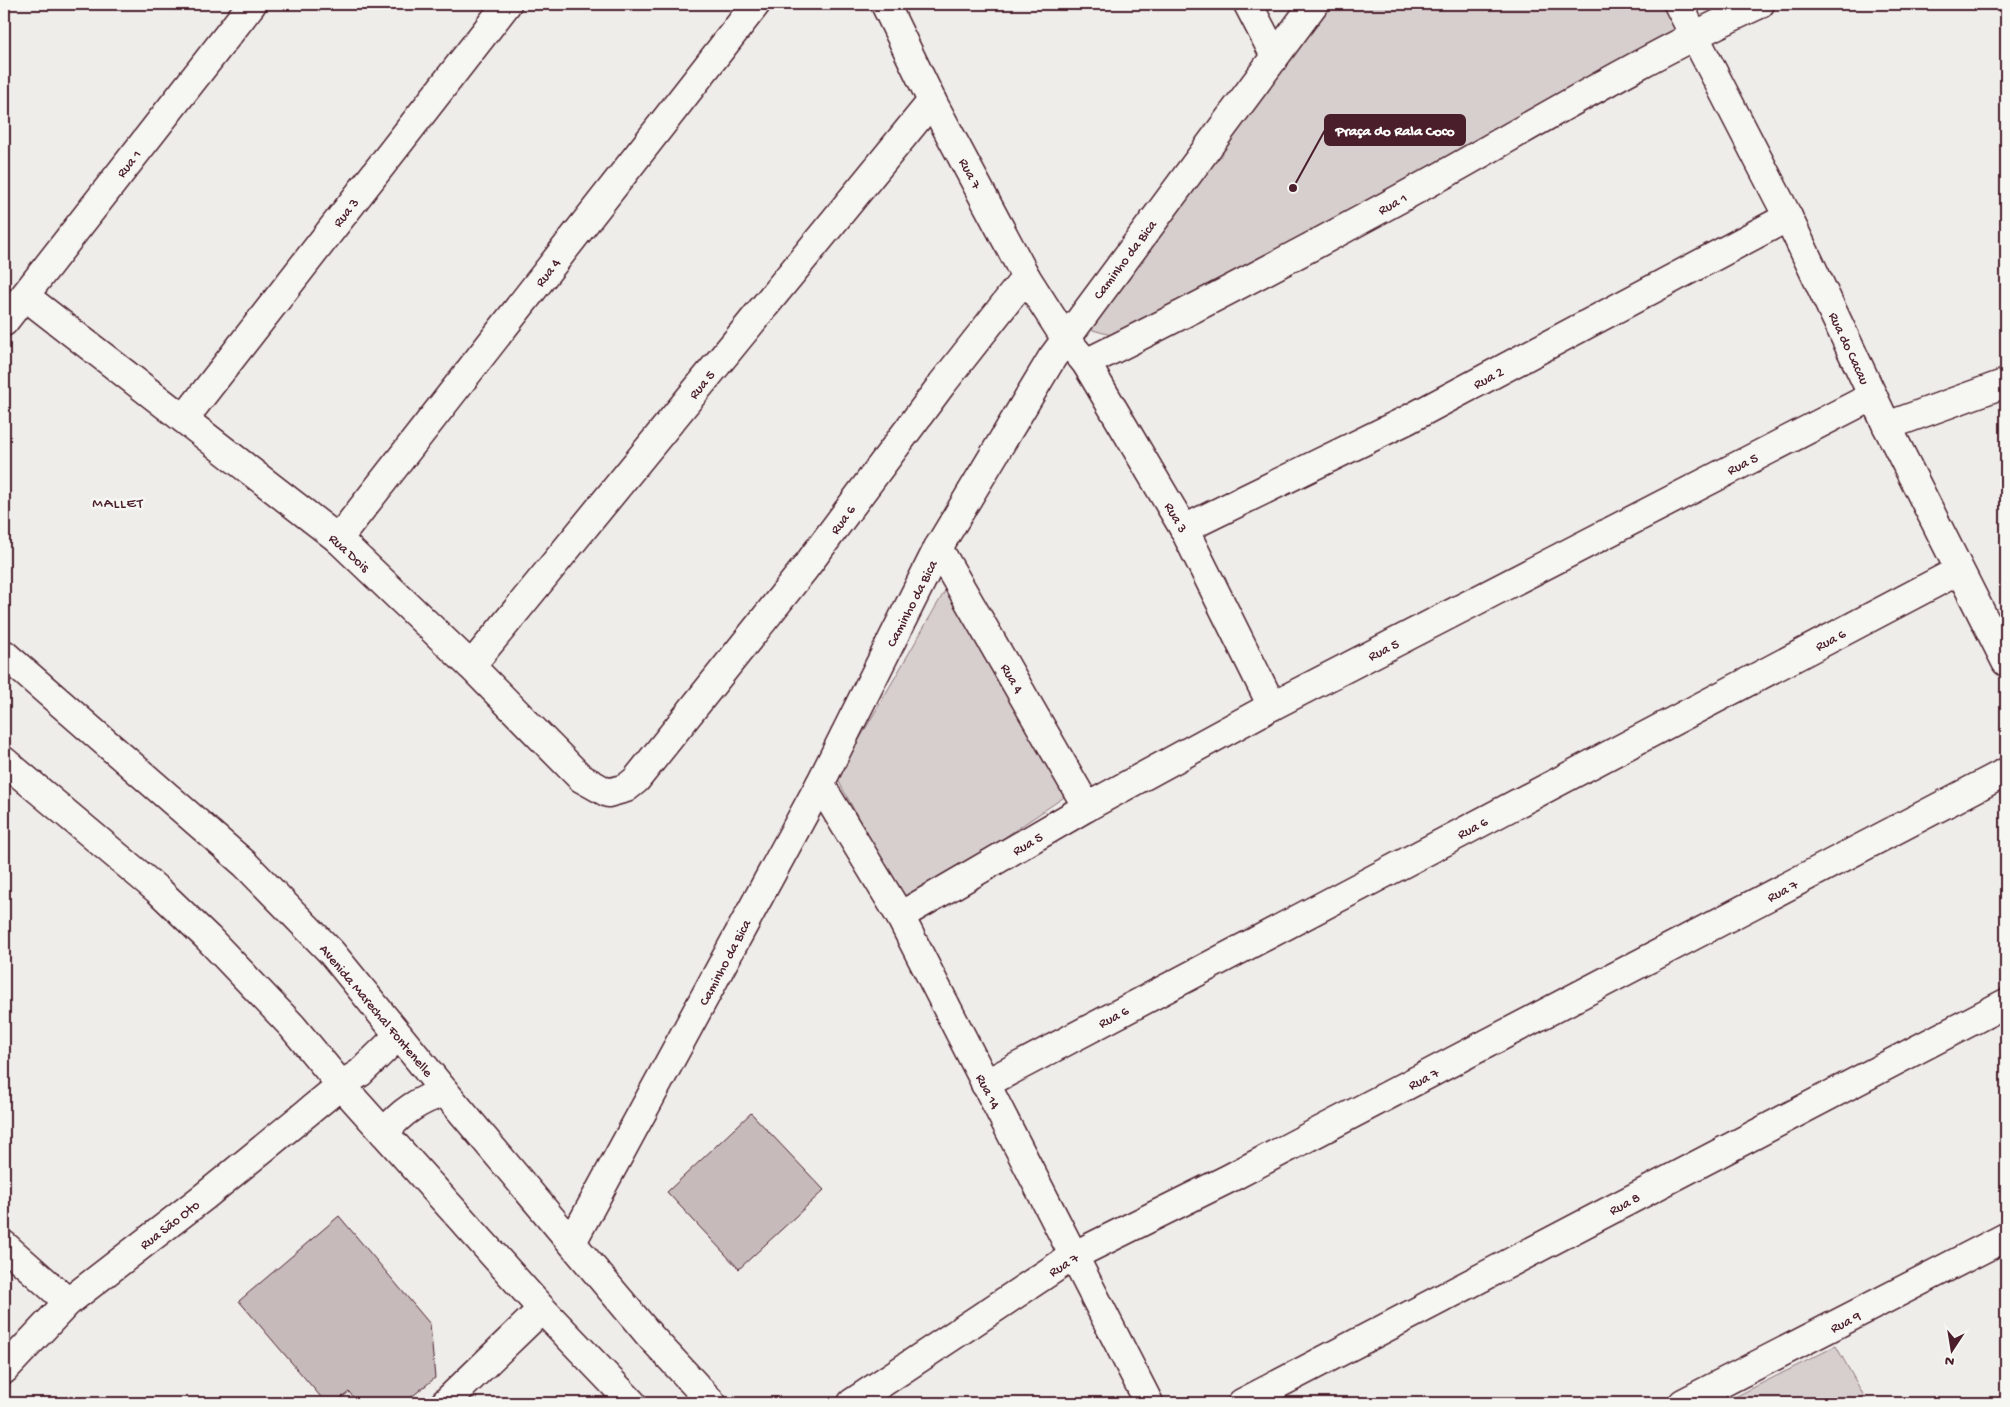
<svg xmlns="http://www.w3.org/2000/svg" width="2010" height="1407" font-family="'Gochi Hand',sans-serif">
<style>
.green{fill:#d7cfce;stroke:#90777c}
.building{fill:#c6babb;stroke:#4a1f2b}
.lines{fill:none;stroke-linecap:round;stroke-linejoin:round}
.minor-casing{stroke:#4a1f2b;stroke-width:31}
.tertiary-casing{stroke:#4a1f2b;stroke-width:31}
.primary-casing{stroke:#4a1f2b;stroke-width:31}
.minor{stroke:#f6f6f2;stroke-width:28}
.tertiary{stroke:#f6f6f2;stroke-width:28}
.primary{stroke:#f6f6f2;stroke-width:28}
.labels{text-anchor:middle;stroke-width:5;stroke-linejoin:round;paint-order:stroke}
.street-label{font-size:14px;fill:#4a1f2b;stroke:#f6f6f2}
.neighbourhood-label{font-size:15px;letter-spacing:1px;fill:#4a1f2b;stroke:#f6f6f2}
.leader{fill:none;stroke:#4a1f2b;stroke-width:2}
.callout-dot{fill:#4a1f2b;stroke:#f6f6f2;stroke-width:2}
.callout{fill:#4a1f2b;stroke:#4a1f2b;stroke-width:2}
.callout-label{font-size:15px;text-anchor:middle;font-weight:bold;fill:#fff}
</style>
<rect width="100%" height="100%" fill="#efedea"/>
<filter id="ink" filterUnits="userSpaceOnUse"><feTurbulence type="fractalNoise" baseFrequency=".02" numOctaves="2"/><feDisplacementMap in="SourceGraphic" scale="10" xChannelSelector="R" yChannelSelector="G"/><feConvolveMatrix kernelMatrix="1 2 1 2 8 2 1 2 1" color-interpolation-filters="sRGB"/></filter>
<g filter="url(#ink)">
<g class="green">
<path d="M1329 4H1668L1681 31 1184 306 1115 336 1085 328Z"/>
<path d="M946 589 1073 791 905 905 837 778Z"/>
<path d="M1836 1346 1868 1403H1723Z"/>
</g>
<g class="building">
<path d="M751 1113 824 1190 739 1269 667 1192Z"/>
<path d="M339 1216 430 1324 435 1378 404 1403H358L349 1392 335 1403H326L239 1301Z"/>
</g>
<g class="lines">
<defs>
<g id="minor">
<path d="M885 4 932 101 1026 277 1065 338 1086 363 1184 529 1272 706"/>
<path d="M1248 4 1275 56"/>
<path d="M25 296 338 539 471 666 581 778 608 793 626 788 636 780 805 568 942 384 1026 277"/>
<path d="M4 322 252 4"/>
<path d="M1086 363C1207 303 1325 240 1443 175 1548 116 1651 54 1760 4"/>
<path d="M184 419 507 4"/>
<path d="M1887 426 2006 383"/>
<path d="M1184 529 1407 420 1788 217"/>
<path d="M338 539 756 4"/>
<path d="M938 548 1087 807"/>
<path d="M471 666 932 101"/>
<path d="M820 784 900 916 1149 1403"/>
<path d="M900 916 1087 807 1272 706 1873 396"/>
<path d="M985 1084 1958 571"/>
<path d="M572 1242 820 784 938 548 1052 358 1314 4"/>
<path d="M4 1245 68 1302"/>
<path d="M4 1370 68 1302 205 1196 341 1085"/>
<path d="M445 1403 542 1309"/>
<path d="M852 1403 1073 1256 1228 1179 2006 772"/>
<path d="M1242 1403 2006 1003"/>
<path d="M1683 1403 2006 1237"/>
</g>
<path id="tertiary" d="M1678 4 1788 217 1887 426 2006 662"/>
<g id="primary">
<path d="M4 654 245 864 331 952 445 1092 650 1336 712 1403"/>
<path d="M4 761 160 892 208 938 292 1026 341 1085 542 1309 632 1403"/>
<path d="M341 1085 360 1073 398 1036"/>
<path d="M384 1133C401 1112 419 1100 445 1092"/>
</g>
</defs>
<use href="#minor" class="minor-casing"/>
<use href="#tertiary" class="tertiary-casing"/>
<use href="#primary" class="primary-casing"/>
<use href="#minor" class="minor"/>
<use href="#tertiary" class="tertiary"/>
<use href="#primary" class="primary"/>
</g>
</g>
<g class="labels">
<g class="street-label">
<text transform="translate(128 163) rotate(-52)" y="5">Rua 1</text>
<text transform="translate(971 173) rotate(62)" y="5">Rua 7</text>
<text transform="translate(1392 203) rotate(-29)" y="5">Rua 1</text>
<text transform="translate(345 212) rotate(-52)" y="5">Rua 3</text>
<text transform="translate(1124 259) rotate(-53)" y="5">Caminho da Bica</text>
<text transform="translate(547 272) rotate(-52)" y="5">Rua 4</text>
<text transform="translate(1850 348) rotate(65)" y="5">Rua do Cacau</text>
<text transform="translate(1488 377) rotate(-28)" y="5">Rua 2</text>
<text transform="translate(701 384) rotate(-51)" y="5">Rua 5</text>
<text transform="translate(1742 463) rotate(-27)" y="5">Rua 5</text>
<text transform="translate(1177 517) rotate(60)" y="5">Rua 3</text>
<text transform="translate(842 519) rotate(-54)" y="5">Rua 6</text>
<text transform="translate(350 552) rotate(42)" y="5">Rua Dois</text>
<text transform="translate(911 603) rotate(-63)" y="5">Caminho da Bica</text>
<text transform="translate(1830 639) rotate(-28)" y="5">Rua 6</text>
<text transform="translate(1383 649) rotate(-27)" y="5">Rua 5</text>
<text transform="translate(1013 678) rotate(60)" y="5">Rua 4</text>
<text transform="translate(1472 827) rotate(-28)" y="5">Rua 6</text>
<text transform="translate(1027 843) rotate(-31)" y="5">Rua 5</text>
<text transform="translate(1782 890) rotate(-28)" y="5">Rua 7</text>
<text transform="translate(724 962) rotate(-62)" y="5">Caminho da Bica</text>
<text transform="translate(377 1010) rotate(50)" y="5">Avenida Marechal Fontenelle</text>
<text transform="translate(1113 1016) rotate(-28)" y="5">Rua 6</text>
<text transform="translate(1423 1078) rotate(-27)" y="5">Rua 7</text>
<text transform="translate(989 1091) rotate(63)" y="5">Rua 14</text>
<text transform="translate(1624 1203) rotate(-28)" y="5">Rua 8</text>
<text transform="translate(169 1224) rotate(-38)" y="5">Rua São Oto</text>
<text transform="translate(1063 1264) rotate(-32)" y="5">Rua 7</text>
<text transform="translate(1845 1321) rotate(-27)" y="5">Rua 9</text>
</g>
<g class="neighbourhood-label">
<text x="118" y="507">MALLET</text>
</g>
</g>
<path class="leader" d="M1293 188L1325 130"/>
<circle class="callout-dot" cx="1293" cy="188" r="5"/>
<rect class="callout" x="1325" y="115" width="140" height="30" rx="5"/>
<g class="callout-label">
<text x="1395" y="135">Praça do Rala Coco</text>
</g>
<rect width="2010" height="1407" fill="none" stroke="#f6f6f2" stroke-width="20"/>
<rect x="10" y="10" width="1990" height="1387" fill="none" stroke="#4a1f2b" stroke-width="2" filter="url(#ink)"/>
<g transform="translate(1952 1350) rotate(192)" stroke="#f6f6f2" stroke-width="4" paint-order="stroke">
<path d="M0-4L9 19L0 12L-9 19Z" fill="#4a1f2b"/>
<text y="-8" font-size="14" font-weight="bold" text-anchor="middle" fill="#4a1f2b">N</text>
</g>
</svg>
